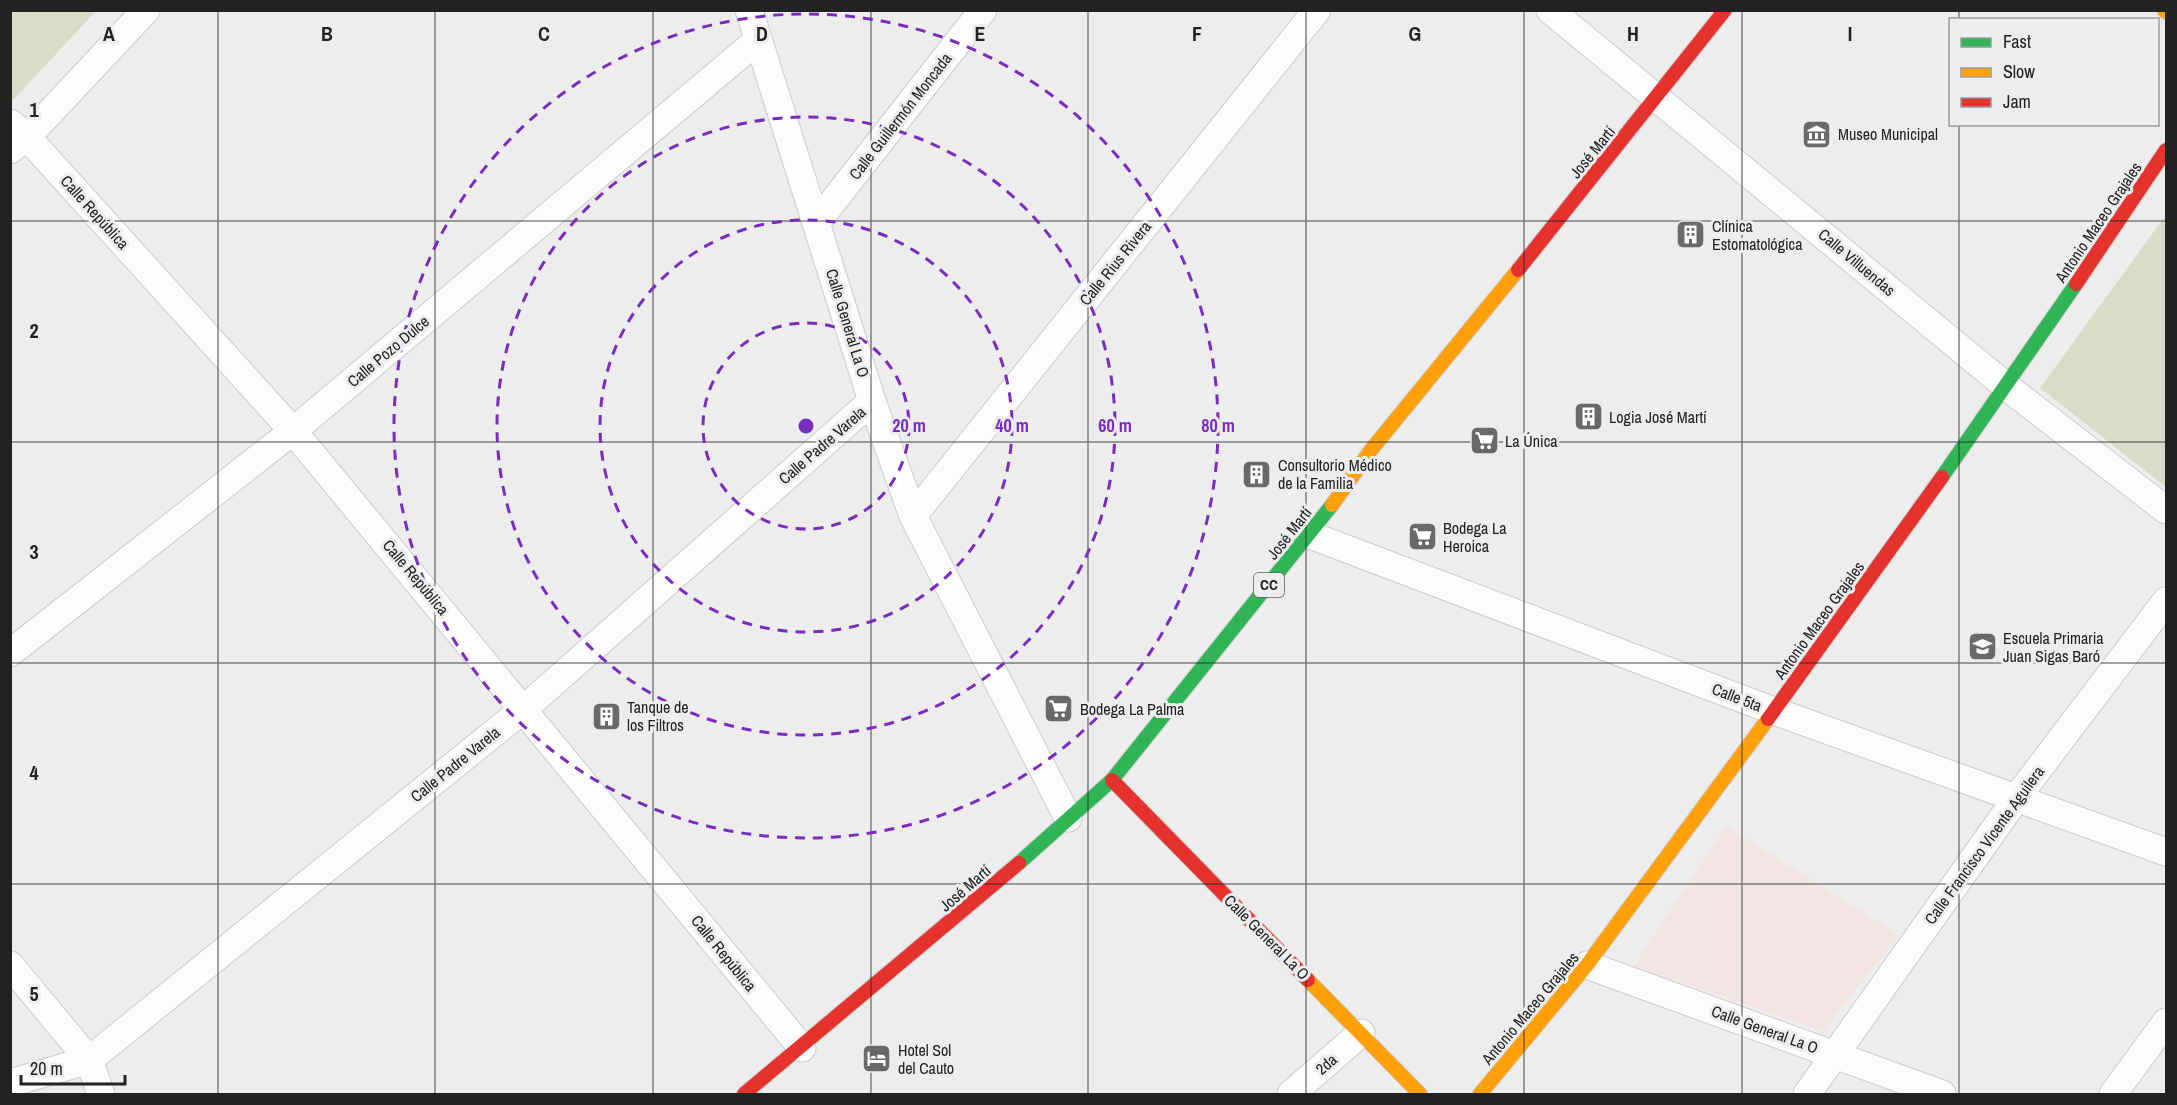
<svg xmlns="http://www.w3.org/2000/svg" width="2177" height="1105" font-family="'Archivo Narrow',sans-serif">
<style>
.commercial{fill:#f2e4e2}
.green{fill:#d9dcc7}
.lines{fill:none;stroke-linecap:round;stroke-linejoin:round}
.street-casing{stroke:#cbcbcb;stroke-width:29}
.fast-casing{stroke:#cbcbcb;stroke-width:16}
.slow-casing{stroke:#cbcbcb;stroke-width:16}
.jam-casing{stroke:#cbcbcb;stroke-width:16}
.street{stroke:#fcfcfc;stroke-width:27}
.fast{stroke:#30b455;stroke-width:14}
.slow{stroke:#ff9f0a;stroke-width:14}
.jam{stroke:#e5322d;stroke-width:14}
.grid{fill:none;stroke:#212222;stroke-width:1.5;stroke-opacity:0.55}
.ring{fill:none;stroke:#7b2cbf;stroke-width:3;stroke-dasharray:10 8}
.labels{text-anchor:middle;stroke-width:6;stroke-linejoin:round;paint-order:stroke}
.shield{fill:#ecedef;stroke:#5e5f60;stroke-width:1.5}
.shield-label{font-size:15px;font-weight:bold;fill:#212222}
.street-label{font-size:16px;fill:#212222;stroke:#ecedef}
.poi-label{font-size:16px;fill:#212222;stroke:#ecedef;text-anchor:start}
.grid-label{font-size:20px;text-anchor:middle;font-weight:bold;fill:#212222;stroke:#ecedef;stroke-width:6;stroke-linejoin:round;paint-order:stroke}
.centre{fill:#7b2cbf;stroke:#ecedef;stroke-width:3}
.ring-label{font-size:18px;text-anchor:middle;font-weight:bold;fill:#7b2cbf;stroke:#ecedef;stroke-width:6;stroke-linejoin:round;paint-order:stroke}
</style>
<rect width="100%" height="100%" fill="#ededee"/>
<path class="commercial" d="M1726 826 1899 935 1823 1031 1634 966Z"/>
<g class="green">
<path d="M10 11H96L13 100 10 97Z"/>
<path d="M2166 215V487L2040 388Z"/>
</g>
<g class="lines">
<defs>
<g id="street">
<path d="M749 10 872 401 913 516 1068 818"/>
<path d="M1550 10 2007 387 2166 510"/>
<path d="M10 123 27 137 293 431 802 1048"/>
<path d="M10 150 27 137 146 10"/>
<path d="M817 222 983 10"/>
<path d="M913 516 1317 10"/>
<path d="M1310 535 1774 711 2166 852"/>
<path d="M10 653 293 431 758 40"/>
<path d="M10 965 89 1060 101 1094"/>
<path d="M1587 965 1942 1094"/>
<path d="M10 1083 89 1060 525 708 872 401"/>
<path d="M1291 1094 1361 1033"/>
<path d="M1807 1094 2018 796 2166 601"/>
<path d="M2113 1094 2166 1022"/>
</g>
<g id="fast">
<path d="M1942 477 2076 284"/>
<path d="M1019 863 1112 780 1332 505"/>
</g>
<g id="slow">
<path d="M2164 10 2166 12"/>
<path d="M1332 505 1371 450 1518 270"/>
<path d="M1308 980 1420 1094"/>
<path d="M1480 1094 1587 965 1768 719"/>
</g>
<g id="jam">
<path d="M1518 270 1725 10"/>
<path d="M2076 284 2166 150"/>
<path d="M1768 719 1942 477"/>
<path d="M1112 780 1308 980"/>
<path d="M744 1094 1019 863"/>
</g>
</defs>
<use href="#street" class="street-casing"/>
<use href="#fast" class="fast-casing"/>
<use href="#slow" class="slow-casing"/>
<use href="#jam" class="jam-casing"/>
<use href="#street" class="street"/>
<use href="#fast" class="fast"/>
<use href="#slow" class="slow"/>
<use href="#jam" class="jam"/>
</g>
<path class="grid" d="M218 10V1094M435 10V1094M653 10V1094M871 10V1094M1088 10V1094M1306 10V1094M1524 10V1094M1742 10V1094M1959 10V20M1959 124V1094M10 221H2166M10 442H2166M10 663H2166M10 884H2166"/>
<g class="ring">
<circle cx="806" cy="426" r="103"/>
<circle cx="806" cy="426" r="206"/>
<circle cx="806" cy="426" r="309"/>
<circle cx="806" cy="426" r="412"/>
</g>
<defs>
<symbol id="museum-square" viewBox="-11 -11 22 22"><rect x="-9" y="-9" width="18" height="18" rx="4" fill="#686969" stroke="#ecedef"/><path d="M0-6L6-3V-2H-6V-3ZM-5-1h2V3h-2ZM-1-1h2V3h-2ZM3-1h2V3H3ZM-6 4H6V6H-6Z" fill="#fff"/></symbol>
<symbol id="building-square" viewBox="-11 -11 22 22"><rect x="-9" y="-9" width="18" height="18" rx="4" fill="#686969" stroke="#ecedef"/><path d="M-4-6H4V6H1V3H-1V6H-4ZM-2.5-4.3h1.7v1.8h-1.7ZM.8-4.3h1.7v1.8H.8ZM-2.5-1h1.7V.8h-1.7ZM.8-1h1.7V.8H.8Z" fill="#fff"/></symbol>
<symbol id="supermarket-square" viewBox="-11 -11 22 22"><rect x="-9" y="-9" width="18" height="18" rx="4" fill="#686969" stroke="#ecedef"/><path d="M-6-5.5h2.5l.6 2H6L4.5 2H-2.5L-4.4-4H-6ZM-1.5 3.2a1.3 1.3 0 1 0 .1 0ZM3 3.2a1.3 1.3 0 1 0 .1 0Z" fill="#fff"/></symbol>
<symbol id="school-square" viewBox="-11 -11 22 22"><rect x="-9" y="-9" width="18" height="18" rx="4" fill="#686969" stroke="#ecedef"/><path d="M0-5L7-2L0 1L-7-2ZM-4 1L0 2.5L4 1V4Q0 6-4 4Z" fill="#fff"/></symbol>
<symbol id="hotel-square" viewBox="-11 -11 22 22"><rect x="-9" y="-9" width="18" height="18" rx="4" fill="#686969" stroke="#ecedef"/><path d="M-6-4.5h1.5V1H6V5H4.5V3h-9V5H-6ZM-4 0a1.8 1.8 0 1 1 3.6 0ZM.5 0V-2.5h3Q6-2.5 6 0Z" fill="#fff"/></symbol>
</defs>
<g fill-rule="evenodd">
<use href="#museum-square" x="1800" y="118" width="33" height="33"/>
<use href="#building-square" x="1674" y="218" width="33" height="33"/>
<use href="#building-square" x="1572" y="400" width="33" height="33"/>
<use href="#supermarket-square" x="1468" y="424" width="33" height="33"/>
<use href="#building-square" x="1240" y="458" width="33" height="33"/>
<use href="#supermarket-square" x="1406" y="520" width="33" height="33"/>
<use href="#school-square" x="1966" y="630" width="33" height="33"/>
<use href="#supermarket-square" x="1042" y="692" width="33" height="33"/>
<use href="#building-square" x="590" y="700" width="33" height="33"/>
<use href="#hotel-square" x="860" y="1042" width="33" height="33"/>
</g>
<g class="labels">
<rect class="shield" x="1254" y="573" width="30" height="24" rx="4.5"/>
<g class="shield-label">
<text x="1269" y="590">CC</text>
</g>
<g class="street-label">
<text transform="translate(900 116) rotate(-52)" y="6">Calle Guillermón Moncada</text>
<text transform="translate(1592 152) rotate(-51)" y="6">José Martí</text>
<text transform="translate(95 212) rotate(48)" y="6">Calle República</text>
<text transform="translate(2098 222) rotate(-56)" y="6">Antonio Maceo Grajales</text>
<text transform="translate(1857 262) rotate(40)" y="6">Calle Villuendas</text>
<text transform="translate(1115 263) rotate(-51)" y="6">Calle Rius Rivera</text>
<text transform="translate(848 323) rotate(73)" y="6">Calle General La O</text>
<text transform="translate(388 351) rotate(-40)" y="6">Calle Pozo Dulce</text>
<text transform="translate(822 445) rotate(-41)" y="6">Calle Padre Varela</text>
<text transform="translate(1289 533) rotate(-52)" y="6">José Martí</text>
<text transform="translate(416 577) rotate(50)" y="6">Calle República</text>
<text transform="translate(1819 620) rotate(-54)" y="6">Antonio Maceo Grajales</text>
<text transform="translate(1737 697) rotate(21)" y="6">Calle 5ta</text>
<text transform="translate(455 764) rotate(-39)" y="6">Calle Padre Varela</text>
<text transform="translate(1984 845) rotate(-54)" y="6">Calle Francisco Vicente Aguilera</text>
<text transform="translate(965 888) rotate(-41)" y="6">José Martí</text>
<text transform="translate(1267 937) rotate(45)" y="6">Calle General La O</text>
<text transform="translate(724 953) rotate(51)" y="6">Calle República</text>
<text transform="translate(1530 1008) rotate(-50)" y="6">Antonio Maceo Grajales</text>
<text transform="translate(1765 1029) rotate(20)" y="6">Calle General La O</text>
<text transform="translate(1326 1064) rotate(-41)" y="6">2da</text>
</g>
<g class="poi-label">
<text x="1838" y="140">Museo Municipal</text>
<text x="1712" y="232">Clínica<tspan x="1712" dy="18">Estomatológica</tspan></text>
<text x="1609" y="423">Logia José Martí</text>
<text x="1505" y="447">La Única</text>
<text x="1278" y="471">Consultorio Médico<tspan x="1278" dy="18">de la Familia</tspan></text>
<text x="1443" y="534">Bodega La<tspan x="1443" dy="18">Heroica</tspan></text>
<text x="2003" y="644">Escuela Primaria<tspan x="2003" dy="18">Juan Sigas Baró</tspan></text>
<text x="627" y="713">Tanque de<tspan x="627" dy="18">los Filtros</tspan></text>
<text x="1080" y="715">Bodega La Palma</text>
<text x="898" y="1056">Hotel Sol<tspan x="898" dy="18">del Cauto</tspan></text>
</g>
</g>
<g class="grid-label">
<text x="109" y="41">A</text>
<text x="327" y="41">B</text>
<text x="544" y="41">C</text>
<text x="762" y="41">D</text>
<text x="980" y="41">E</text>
<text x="1197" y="41">F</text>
<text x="1415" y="41">G</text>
<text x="1633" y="41">H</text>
<text x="1850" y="41">I</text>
<text x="34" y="117">1</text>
<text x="34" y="338">2</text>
<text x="34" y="559">3</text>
<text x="34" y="780">4</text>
<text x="34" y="1001">5</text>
</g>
<circle cx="806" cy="426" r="9" class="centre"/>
<g class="ring-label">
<text x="909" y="432">20 m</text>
<text x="1012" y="432">40 m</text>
<text x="1115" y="432">60 m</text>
<text x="1218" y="432">80 m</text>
</g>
<rect width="2177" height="1105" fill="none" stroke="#212222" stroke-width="24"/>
<rect x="1949" y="18" width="210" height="108" fill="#ecedef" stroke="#9b9c9d" stroke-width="1.5"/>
<rect x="1961" y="38" width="30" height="9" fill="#30b455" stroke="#9b9c9d" stroke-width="1.5"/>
<text x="2003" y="48" font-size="18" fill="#212222">Fast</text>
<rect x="1961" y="68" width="30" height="9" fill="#ff9f0a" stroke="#9b9c9d" stroke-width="1.5"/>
<text x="2003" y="78" font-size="18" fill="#212222">Slow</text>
<rect x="1961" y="98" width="30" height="9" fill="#e5322d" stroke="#9b9c9d" stroke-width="1.5"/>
<text x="2003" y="108" font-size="18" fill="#212222">Jam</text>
<path d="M21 1075v9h104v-9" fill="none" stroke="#212222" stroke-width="3"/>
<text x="30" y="1075" font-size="18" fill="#212222" stroke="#ecedef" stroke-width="4.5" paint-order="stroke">20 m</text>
</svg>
